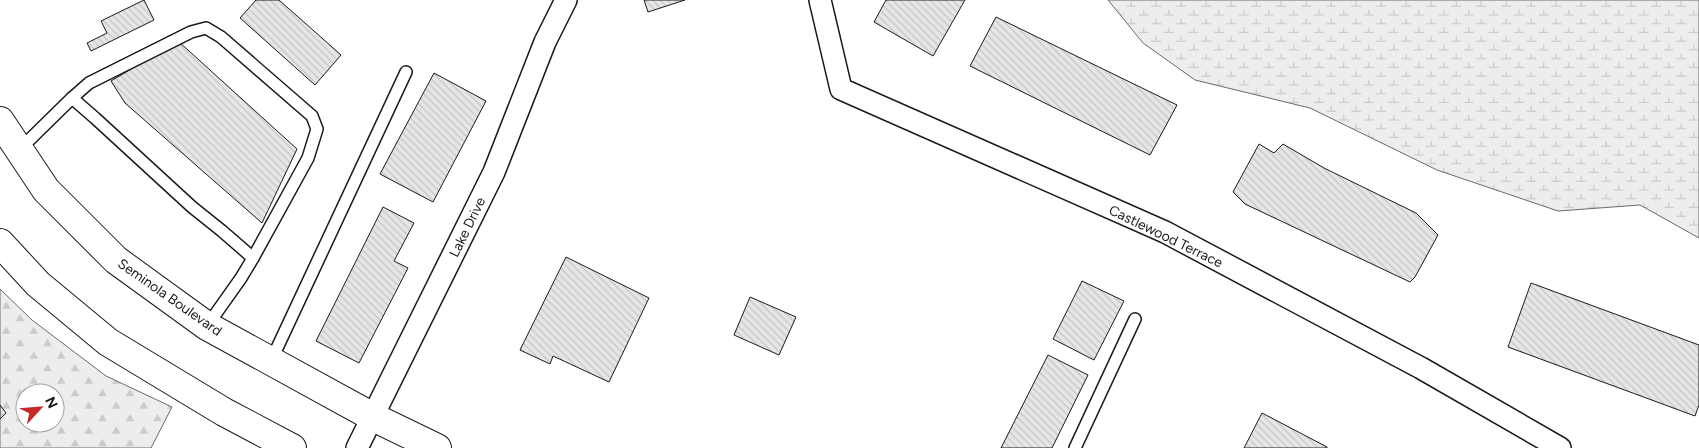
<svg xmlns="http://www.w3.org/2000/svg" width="1699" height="448" font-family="Figtree,sans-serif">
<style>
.forest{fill:url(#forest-firs);stroke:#6a6a6a;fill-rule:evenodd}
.wetland{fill:url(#wetland-marsh);stroke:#6a6a6a}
.building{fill:url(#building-back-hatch);stroke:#1a1a1a}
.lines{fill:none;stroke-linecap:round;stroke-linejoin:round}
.lane-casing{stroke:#1a1a1a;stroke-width:14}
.street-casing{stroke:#1a1a1a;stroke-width:24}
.secondary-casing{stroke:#1a1a1a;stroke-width:30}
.lane{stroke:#fff;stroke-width:11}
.street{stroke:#fff;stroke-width:21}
.secondary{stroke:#fff;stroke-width:28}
.labels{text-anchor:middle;stroke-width:4;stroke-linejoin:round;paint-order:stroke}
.street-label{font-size:14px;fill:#1a1a1a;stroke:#fff}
</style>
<defs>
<pattern id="forest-firs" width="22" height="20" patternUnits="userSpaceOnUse" patternTransform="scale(1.25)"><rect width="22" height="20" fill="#ededed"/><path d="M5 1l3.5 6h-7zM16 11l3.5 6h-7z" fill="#cbcbcb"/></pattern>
<pattern id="wetland-marsh" width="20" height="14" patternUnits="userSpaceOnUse" patternTransform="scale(1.25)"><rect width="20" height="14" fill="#ededed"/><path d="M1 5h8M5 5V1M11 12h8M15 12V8" fill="none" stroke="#cbcbcb"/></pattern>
<pattern id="building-back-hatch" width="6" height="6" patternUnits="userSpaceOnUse" patternTransform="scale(1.25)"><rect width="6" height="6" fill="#e6e6e6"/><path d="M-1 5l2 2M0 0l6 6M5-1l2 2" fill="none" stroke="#c5c5c5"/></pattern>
</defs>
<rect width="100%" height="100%" fill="#fff"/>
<path class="forest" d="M0 289 32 320 106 376 172 407 151 448H0ZM25 393H55V423H25Z"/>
<path class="wetland" d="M1108 0H1699V238L1640 205 1558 211 1437 170 1310 108 1195 80 1143 43Z"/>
<g class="building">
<path d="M144 0 154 20 91 51 87 43 107 33 101 21Z"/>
<path d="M256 0H279L341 55 315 85 240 18Z"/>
<path d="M644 0H685L648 12Z"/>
<path d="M886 0H965L933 56 874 22Z"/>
<path d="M996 17 1177 105 1150 155 970 66Z"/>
<path d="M178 41 297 149 262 223 125 103 111 81Z"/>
<path d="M434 73 486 101 433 202 380 174Z"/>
<path d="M1259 144 1274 153 1283 144 1324 168 1416 213 1438 235 1415 277 1410 282 1245 204 1233 192Z"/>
<path d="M383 207 414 223 394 261 408 268 359 363 316 341Z"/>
<path d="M566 257 649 298 609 382 553 356 550 364 520 350Z"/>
<path d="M1082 281 1124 301 1094 360 1053 339Z"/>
<path d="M1531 283 1699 345V405L1695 416 1508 347Z"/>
<path d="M750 297 796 317 779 355 734 335Z"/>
<path d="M1048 355 1088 375 1052 448H1001Z"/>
<path d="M0 405 6 413 0 419Z"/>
<path d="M1262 413 1327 447V448H1244Z"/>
</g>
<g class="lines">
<defs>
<g id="lane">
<path d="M72 98 89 83 191 32 206 28 221 37 312 116 317 129 308 158 253 258"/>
<path d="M19 150 72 98 95 118 192 207 222 231 253 258 241 278 207 326"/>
<path d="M271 361 406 72"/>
<path d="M1075 448 1135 319"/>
</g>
<g id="street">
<path d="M820 0 841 89 1165 232 1421 368 1560 448"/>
<path d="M357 448 494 172 545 42 566 0"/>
</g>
<g id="secondary">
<path d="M0 121 46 190 116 260 207 326 373 417 437 448"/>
<path d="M0 243 38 284 108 342 224 412 292 448"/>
</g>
</defs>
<use href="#lane" class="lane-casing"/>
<use href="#street" class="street-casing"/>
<use href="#secondary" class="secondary-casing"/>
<use href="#lane" class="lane"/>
<use href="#street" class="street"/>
<use href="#secondary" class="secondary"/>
</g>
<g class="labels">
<g class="street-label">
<text transform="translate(467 227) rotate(-64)" y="5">Lake Drive</text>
<text transform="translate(1166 236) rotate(26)" y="5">Castlewood Terrace</text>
<text transform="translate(170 297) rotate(35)" y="5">Seminola Boulevard</text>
</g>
</g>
<g transform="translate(40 408) rotate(64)"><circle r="24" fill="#ffffff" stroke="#a3a3a3"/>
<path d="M0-4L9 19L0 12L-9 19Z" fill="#c62828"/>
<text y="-8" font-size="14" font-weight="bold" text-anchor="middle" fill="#1a1a1a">N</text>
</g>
</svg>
